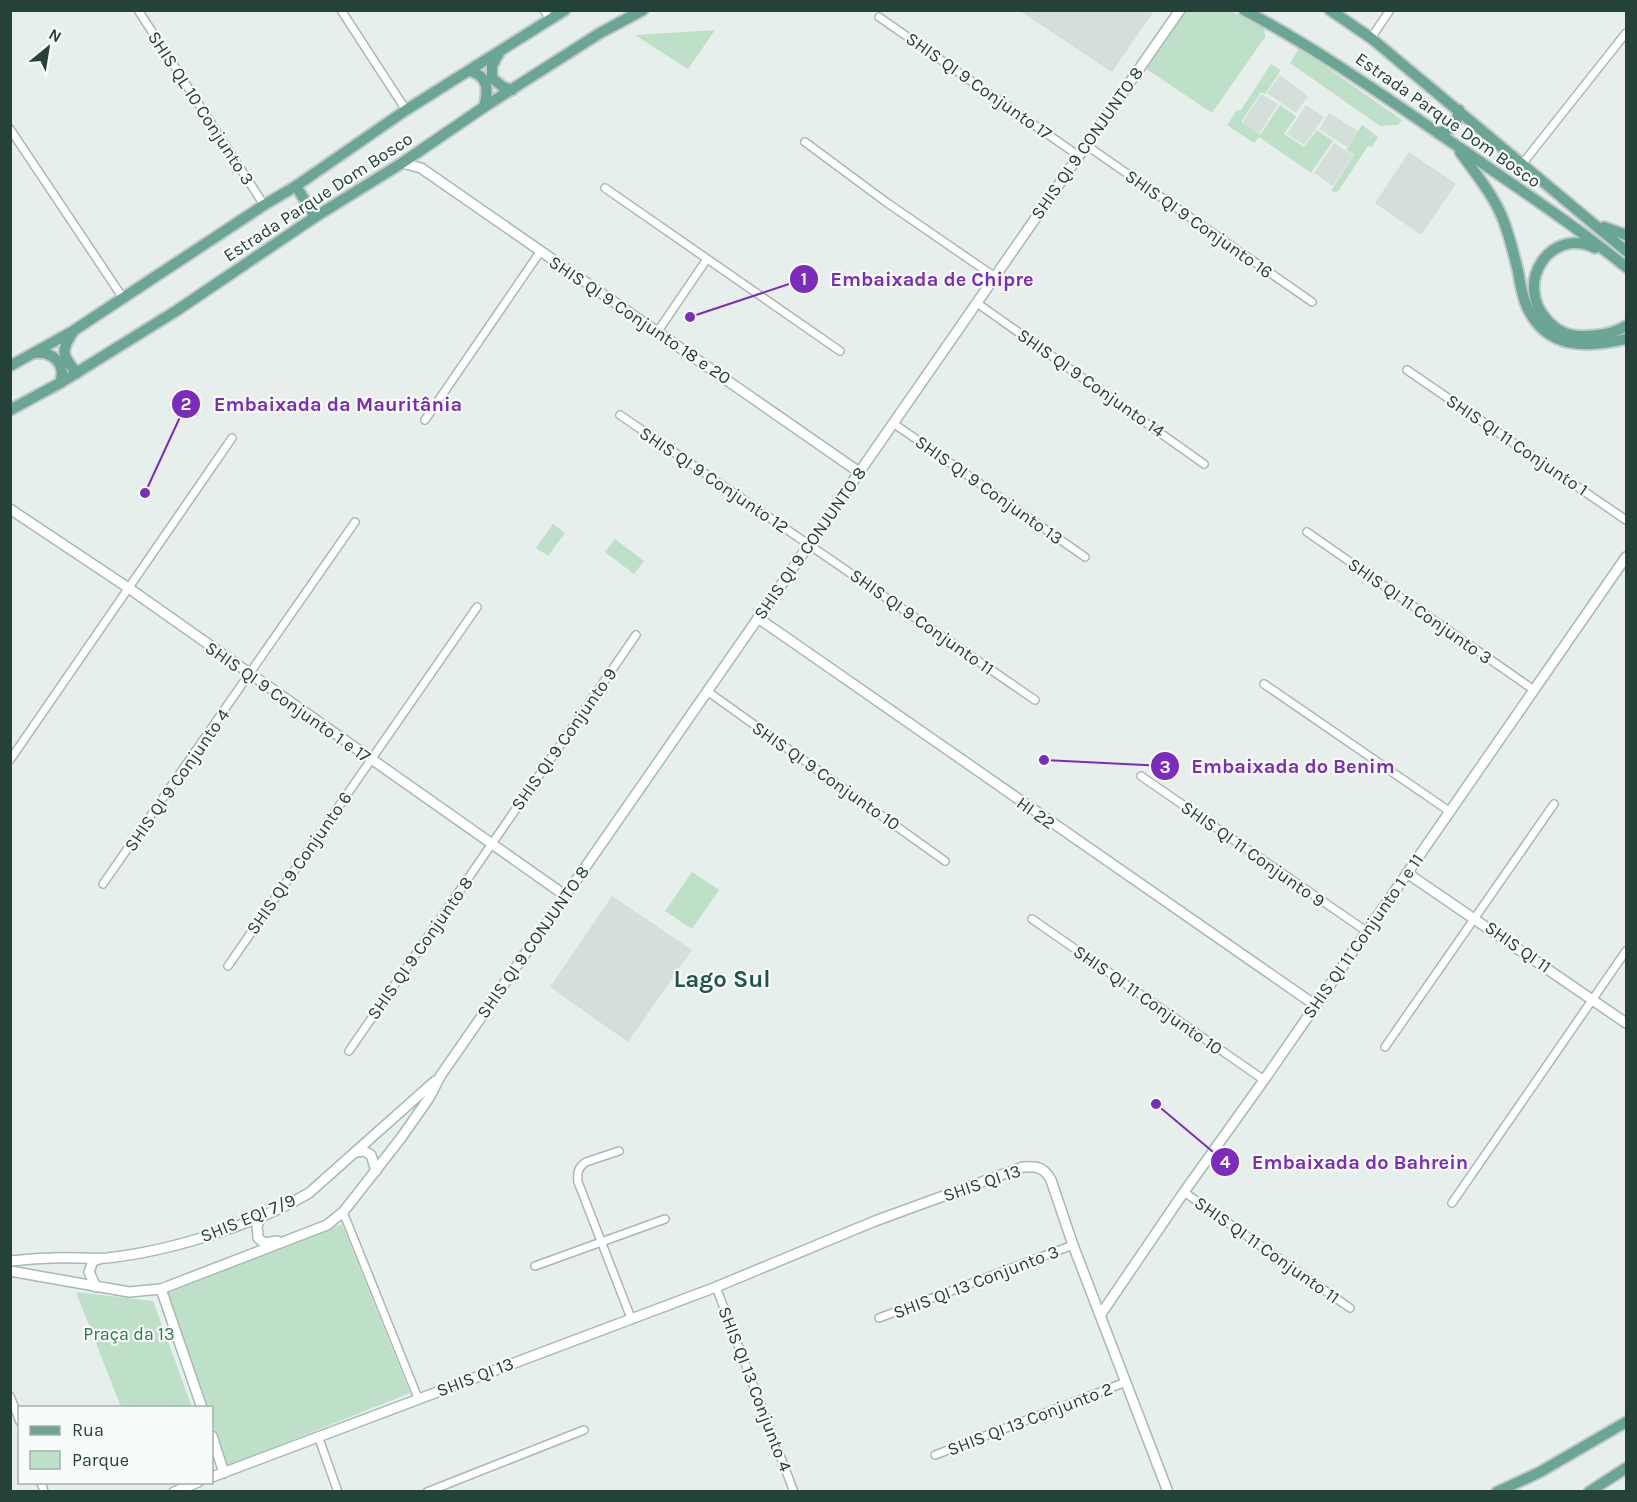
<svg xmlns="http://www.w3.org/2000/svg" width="1637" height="1502" font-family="Karla,sans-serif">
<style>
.built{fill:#d4dfda}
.green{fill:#bfe0c8}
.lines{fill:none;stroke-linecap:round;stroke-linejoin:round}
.street-casing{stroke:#a8b8b2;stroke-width:10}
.secondary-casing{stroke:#a4bbb3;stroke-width:12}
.primary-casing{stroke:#c2cac8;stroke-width:14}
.street{stroke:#fff;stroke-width:7}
.secondary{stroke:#fff;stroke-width:9}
.primary{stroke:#6aa596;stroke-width:10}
.labels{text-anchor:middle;stroke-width:4.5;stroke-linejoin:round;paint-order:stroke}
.street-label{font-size:18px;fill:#24423a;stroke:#f7fbf9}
.park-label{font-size:18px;fill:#2d7a4b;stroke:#f7fbf9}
.district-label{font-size:24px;font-weight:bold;fill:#1f5548;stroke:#f7fbf9}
.leader{fill:none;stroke:#7b2cbf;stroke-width:2}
.callout-dot{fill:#7b2cbf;stroke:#f7fbf9;stroke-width:2}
.mark-label{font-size:18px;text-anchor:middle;font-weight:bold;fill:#fff}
.callout-label{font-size:20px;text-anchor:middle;font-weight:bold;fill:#7b2cbf;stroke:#f7fbf9;stroke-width:4.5;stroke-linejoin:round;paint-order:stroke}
</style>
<rect width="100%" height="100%" fill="#e6efeb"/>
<g class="built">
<path d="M1020 11H1154L1112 72Z"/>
<path d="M1280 75 1308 96 1296 113 1267 93Z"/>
<path d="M1261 94 1278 104 1259 134 1242 123Z"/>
<path d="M1306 105 1324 117 1304 145 1287 134Z"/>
<path d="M1329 113 1358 131 1347 147 1319 129Z"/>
<path d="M1334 143 1353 156 1333 186 1314 173Z"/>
<path d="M1409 152 1456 184 1421 235 1375 203Z"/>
<path d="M612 896 692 950 628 1042 550 987Z"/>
</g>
<g class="green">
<path d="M1179 11H1231L1264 27 1265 37 1212 113 1142 66Z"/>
<path d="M715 30 688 69 635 35Z"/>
<path d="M1299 48 1402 120 1398 125 1380 126 1290 63Z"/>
<path d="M1271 64 1281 70 1265 94 1261 92 1241 122 1260 135 1280 105 1296 116 1284 134 1304 147 1317 130 1333 141 1311 173 1259 137 1254 143 1227 125 1236 111 1241 110Z"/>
<path d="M1362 125 1378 137 1372 147 1368 146 1339 190 1336 192 1331 191 1354 155 1346 150Z"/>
<path d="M553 524 565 533 548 556 536 548Z"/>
<path d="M615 539 644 561 634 574 605 552Z"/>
<path d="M692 872 719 890 692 929 665 911Z"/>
<path d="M342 1224 410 1393 227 1466 212 1422V1408L206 1407 166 1293Z"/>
<path d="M76 1292 153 1301 192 1407H121Z"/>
</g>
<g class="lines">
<defs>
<g id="street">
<path d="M138 10 264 205"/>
<path d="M341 10 406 110"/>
<path d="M544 10 550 19"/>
<path d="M879 17 1079 156"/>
<path d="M1371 38 1390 10"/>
<path d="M10 129 123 298"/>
<path d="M805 142 886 202 995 277"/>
<path d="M1086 145 1312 302"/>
<path d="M1523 163 1626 33"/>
<path d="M605 188 840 351"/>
<path d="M977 303 1204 464"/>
<path d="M658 331 707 259"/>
<path d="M1407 370 1626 520"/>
<path d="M620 415 1035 700"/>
<path d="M425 420 540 252"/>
<path d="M893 423 1085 557"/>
<path d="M1307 532 1534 690"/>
<path d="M1264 684 1449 811"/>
<path d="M707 691 945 861"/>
<path d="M10 760 232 438"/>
<path d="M1141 776 1366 931"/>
<path d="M103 884 355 522"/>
<path d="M1032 919 1264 1080"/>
<path d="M228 966 477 607"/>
<path d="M1385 1047 1554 804"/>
<path d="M349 1051 636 635"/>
<path d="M619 1151 586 1162C578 1167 577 1173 578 1182L631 1318"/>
<path d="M1184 1192 1350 1308"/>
<path d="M1452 1203 1626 951"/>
<path d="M343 1212 418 1398"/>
<path d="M535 1266 665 1219"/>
<path d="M716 1287 794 1492"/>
<path d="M879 1318 1073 1245"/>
<path d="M10 1396 20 1422"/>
<path d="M318 1436 338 1492"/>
<path d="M935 1455 1126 1382"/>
<path d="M41 1482 44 1492"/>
<path d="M427 1492 584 1430"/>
</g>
<g id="secondary">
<path d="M402 163 421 168 859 472"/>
<path d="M10 509 130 589 566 896"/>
<path d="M758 618 1315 1005"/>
<path d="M1407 873 1626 1023"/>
<path d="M357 1152 364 1151 371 1155 376 1171"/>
<path d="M262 1216 257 1225 258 1238 264 1243 277 1241"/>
<path d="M10 1261C24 1260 38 1258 52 1258 70 1257 89 1259 107 1258 171 1251 254 1225 309 1193L435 1081"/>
<path d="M10 1271 129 1292 161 1289 327 1225 343 1212 355 1197 401 1138 429 1098 441 1075 516 967 1180 10"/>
<path d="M96 1287 89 1272 93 1261 99 1259"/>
<path d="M161 1289 202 1408"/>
<path d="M1101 1314 1184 1192 1264 1080 1626 557"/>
<path d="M212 1436 224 1473"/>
<path d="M212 1477 716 1287 875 1221 1023 1167C1037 1166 1044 1167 1051 1180L1073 1245 1168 1492"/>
<path d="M174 1492 198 1482"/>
</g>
<g id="primary">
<path d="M1244 10C1321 51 1391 101 1463 150 1518 188 1574 225 1626 267"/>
<path d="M1330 10 1371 38 1626 251"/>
<path d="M499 53 492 66V78L503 87 512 90"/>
<path d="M470 71C488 76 489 90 484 107"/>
<path d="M1438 133 1452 128 1457 119 1459 110"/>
<path d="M1460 152C1476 174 1495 197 1504 222 1510 238 1514 255 1518 271 1520 283 1522 296 1527 307 1547 350 1587 348 1626 339"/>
<path d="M296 186 315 217"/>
<path d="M1604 227 1626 235"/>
<path d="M1595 248C1551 226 1513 283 1547 320 1557 331 1567 336 1582 336 1598 336 1613 334 1626 326"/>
<path d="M73 332C60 351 62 356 77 373"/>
<path d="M34 353C53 351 67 364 60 383"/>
<path d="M10 366 73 331 264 205 296 186 406 110 565 10"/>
<path d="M10 410 60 383 176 311 315 217 402 163 484 107 600 33 643 10"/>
<path d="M1497 1492 1540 1472 1626 1422"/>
<path d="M1589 1492 1626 1468"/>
</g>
</defs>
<use href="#street" class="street-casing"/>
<use href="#secondary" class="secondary-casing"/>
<use href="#primary" class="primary-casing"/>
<use href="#street" class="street"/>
<use href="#secondary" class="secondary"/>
<use href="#primary" class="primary"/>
</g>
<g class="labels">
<g class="street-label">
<text transform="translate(979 86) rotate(35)" y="6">SHIS QI 9 Conjunto 17</text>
<text transform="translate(201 108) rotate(57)" y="6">SHIS QL 10 Conjunto 3</text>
<text transform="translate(1448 120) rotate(35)" y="6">Estrada Parque Dom Bosco</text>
<text transform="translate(1087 143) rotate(-55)" y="6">SHIS QI 9 CONJUNTO 8</text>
<text transform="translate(318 197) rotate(-33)" y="6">Estrada Parque Dom Bosco</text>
<text transform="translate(1199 224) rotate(35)" y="6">SHIS QI 9 Conjunto 16</text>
<text transform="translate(640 320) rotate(34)" y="6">SHIS QI 9 Conjunto 18 e 20</text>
<text transform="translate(1091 383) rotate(35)" y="6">SHIS QI 9 Conjunto 14</text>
<text transform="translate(1517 445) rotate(34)" y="6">SHIS QI 11 Conjunto 1</text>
<text transform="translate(714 480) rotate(34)" y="6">SHIS QI 9 Conjunto 12</text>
<text transform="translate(989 490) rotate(35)" y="6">SHIS QI 9 Conjunto 13</text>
<text transform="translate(810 543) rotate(-55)" y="6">SHIS QI 9 CONJUNTO 8</text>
<text transform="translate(1420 611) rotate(35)" y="6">SHIS QI 11 Conjunto 3</text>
<text transform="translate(922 622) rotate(35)" y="6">SHIS QI 9 Conjunto 11</text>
<text transform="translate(288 702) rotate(35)" y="6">SHIS QI 9 Conjunto 1 e 17</text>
<text transform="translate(564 739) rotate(-55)" y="6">SHIS QI 9 Conjunto 9</text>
<text transform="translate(826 776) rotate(35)" y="6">SHIS QI 9 Conjunto 10</text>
<text transform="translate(177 780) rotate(-55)" y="6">SHIS QI 9 Conjunto 4</text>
<text transform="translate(1036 813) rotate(35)" y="6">HI 22</text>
<text transform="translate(1253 854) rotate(35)" y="6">SHIS QI 11 Conjunto 9</text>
<text transform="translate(299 863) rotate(-55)" y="6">SHIS QI 9 Conjunto 6</text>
<text transform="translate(1363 936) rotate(-55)" y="6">SHIS QI 11 Conjunto 1 e 11</text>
<text transform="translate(533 942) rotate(-55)" y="6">SHIS QI 9 CONJUNTO 8</text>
<text transform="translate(1518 947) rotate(35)" y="6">SHIS QI 11</text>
<text transform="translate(420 948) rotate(-55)" y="6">SHIS QI 9 Conjunto 8</text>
<text transform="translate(1148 1000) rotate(35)" y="6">SHIS QI 11 Conjunto 10</text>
<text transform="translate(982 1183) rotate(-19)" y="6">SHIS QI 13</text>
<text transform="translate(248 1218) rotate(-22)" y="6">SHIS EQI 7/9</text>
<text transform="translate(1267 1250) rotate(35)" y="6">SHIS QI 11 Conjunto 11</text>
<text transform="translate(976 1282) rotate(-21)" y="6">SHIS QI 13 Conjunto 3</text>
<text transform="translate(475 1377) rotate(-21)" y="6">SHIS QI 13</text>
<text transform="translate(755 1389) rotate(69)" y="6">SHIS QI 13 Conjunto 4</text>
<text transform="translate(1030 1419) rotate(-21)" y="6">SHIS QI 13 Conjunto 2</text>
</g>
<g class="park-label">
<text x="129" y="1340">Praça da 13</text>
</g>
<g class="district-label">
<text x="722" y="987">Lago Sul</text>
</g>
</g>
<path class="leader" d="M690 317L804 279M145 493L186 404M1044 760L1165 766M1156 1104L1225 1162"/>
<g class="callout-dot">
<circle cx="690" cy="317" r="6"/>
<circle cx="145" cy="493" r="6"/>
<circle cx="1044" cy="760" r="6"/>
<circle cx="1156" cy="1104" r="6"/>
<circle cx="804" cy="279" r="15"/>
<circle cx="186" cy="404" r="15"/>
<circle cx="1165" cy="766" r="15"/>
<circle cx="1225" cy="1162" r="15"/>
</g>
<g class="mark-label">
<text x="804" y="285">1</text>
<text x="186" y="410">2</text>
<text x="1165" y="773">3</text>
<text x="1225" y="1168">4</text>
</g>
<g class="callout-label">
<text x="932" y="286">Embaixada de Chipre</text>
<text x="338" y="411">Embaixada da Mauritânia</text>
<text x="1293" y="773">Embaixada do Benim</text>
<text x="1360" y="1169">Embaixada do Bahrein</text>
</g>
<rect width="1637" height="1502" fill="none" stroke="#24423a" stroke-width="24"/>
<rect x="18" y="1406" width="195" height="78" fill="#f7fbf9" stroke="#a3b1ad" stroke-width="1.5"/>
<rect x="30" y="1426" width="30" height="9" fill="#6aa596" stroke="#a3b1ad" stroke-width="1.5"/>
<text x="72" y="1436" font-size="18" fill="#24423a">Rua</text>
<rect x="30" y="1451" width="30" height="18" fill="#bfe0c8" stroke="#a3b1ad" stroke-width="1.5"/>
<text x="72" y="1466" font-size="18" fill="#24423a">Parque</text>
<g transform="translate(48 48) rotate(30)" stroke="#f7fbf9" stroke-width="4.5" paint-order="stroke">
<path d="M0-4.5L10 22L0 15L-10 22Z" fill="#24423a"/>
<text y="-9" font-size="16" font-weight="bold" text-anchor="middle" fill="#24423a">N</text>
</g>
</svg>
